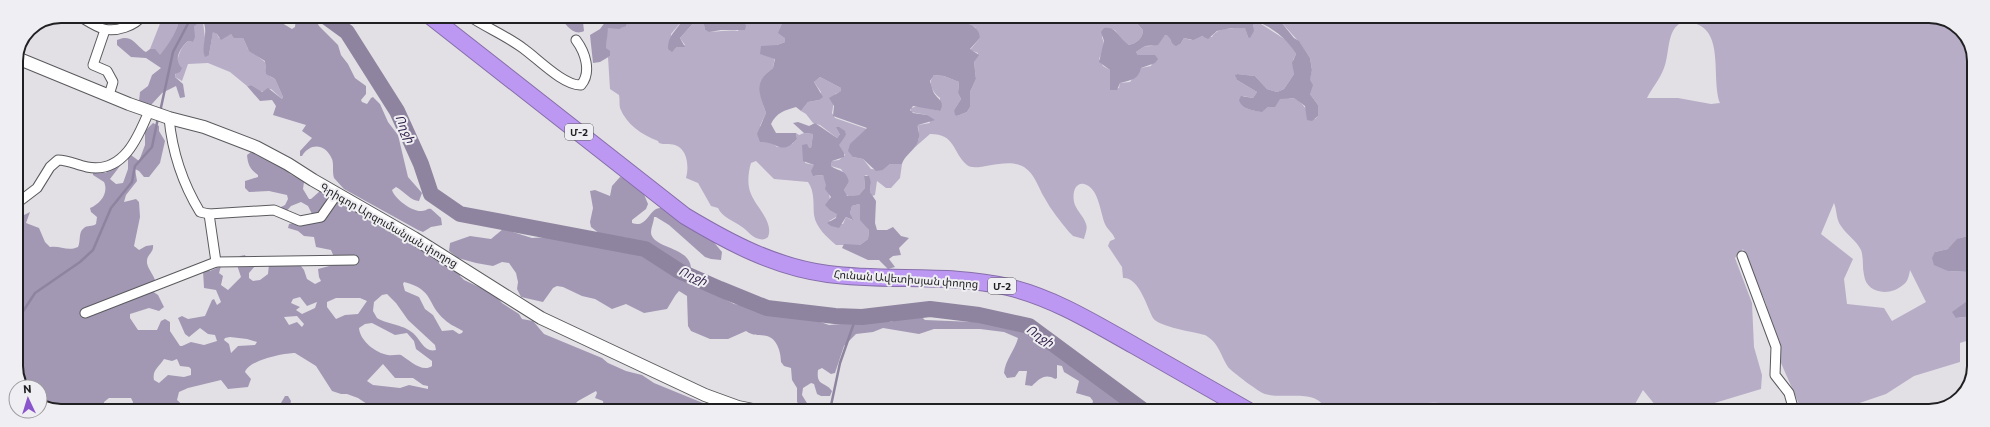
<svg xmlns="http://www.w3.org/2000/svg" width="1990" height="427" font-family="Commissioner,'Noto Sans Armenian',sans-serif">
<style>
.green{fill:#b7adc7;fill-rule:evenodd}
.forest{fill:#a298b4;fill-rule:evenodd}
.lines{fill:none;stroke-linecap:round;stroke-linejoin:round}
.stream{stroke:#8e849f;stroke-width:2.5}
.river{stroke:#8e849f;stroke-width:16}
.street-casing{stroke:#5a595d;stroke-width:11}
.secondary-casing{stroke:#5a595d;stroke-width:14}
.highway-casing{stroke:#866eaa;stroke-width:18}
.street{stroke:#fff;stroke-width:9}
.secondary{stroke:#fff;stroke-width:12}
.highway{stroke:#bd98f3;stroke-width:16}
.labels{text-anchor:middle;stroke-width:4;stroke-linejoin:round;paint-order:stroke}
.shield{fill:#efeef2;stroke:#5e5d60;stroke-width:1}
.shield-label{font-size:10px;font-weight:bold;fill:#201f21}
.street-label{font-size:11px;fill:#201f21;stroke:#efeef2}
.water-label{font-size:12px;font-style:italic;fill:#36254d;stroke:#efeef2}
.rim{fill:none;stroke:#201f21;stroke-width:2}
</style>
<rect width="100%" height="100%" fill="#e2e0e5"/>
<g class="green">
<path d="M163 16H180C178 30 169 45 160 56L153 49H150Z"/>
<path d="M647 16H683L681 22 671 34 674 50 677 47 685 45 680 38 696 20H703L705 30C711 34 727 29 738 31L744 21 737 18V16H798L792 20 785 42 777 45 773 68C756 80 760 96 766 113L760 126 770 141 777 147 792 144 797 139 796 133 799 135 804 133 813 134 811 148H809L805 163 814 165 815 176 823 175C829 186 830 199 831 211L837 213 838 216 829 221 843 224 846 217 852 220 850 213 852 206 859 204 860 206V215L869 230 868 239 860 245H836C827 237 816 228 814 215 813 204 815 192 808 182L774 179 756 161 751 163C748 173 747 185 751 194 756 207 774 222 768 237 765 240 761 240 756 238 751 236 747 230 742 227 734 221 722 217 718 208L711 206 698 183 686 178C689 168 688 149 675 145 669 143 664 145 659 143L658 141C642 135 626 124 620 108 619 104 620 99 619 95L610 89 608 57 610 56 606 48 607 30 608 28H622L627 21 646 20Z"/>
<path d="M946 16H1133V19L1143 30C1143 38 1137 43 1129 45L1124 42 1115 30 1104 28 1102 38C1106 44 1102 52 1099 59L1103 66 1110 70V89L1119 88 1120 83 1130 82 1141 68 1151 66 1155 55H1138L1136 52 1145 46C1155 48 1158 40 1165 35L1169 36 1171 41 1181 43 1184 38 1191 40 1199 36 1212 37C1218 26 1235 29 1245 27L1248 37 1255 22H1258L1289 42 1296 54 1293 60 1294 74 1284 89 1277 92 1267 89 1255 76 1236 74 1237 80 1257 92 1253 98 1243 96 1246 108C1270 118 1265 102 1281 98 1286 97 1290 99 1294 98 1304 103 1307 112 1315 119L1318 116V105L1310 94V78L1312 70 1310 58 1300 43 1281 22 1280 17H1937L1961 29 1974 55 1973 237C1952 236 1961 242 1948 249 1944 250 1939 251 1935 252L1948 271 1969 272 1973 278 1970 299 1964 304 1957 318 1973 316V339L1960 343V362L1914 376 1886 394 1836 411H1802L1781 363 1766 304 1743 249 1735 258 1752 303 1754 347 1762 375 1761 389 1688 411H1660L1643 390 1631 411H1454C1451 408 1448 405 1443 404 1434 401 1405 404 1398 411H1326C1319 387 1283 400 1265 394 1260 393 1231 371 1228 367 1220 354 1219 343 1205 335 1194 332 1159 327 1153 318 1147 307 1139 277 1123 278L1122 267 1108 246 1110 241 1115 239C1113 233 1109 231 1106 226 1100 215 1100 188 1084 184 1073 182 1072 198 1075 205 1078 212 1084 217 1086 224 1088 229 1085 234 1084 239L1073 236 1069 232C1060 221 1051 210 1044 197 1038 187 1035 174 1024 167 1006 156 976 173 967 165 952 152 956 134 930 134L914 148 919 139 918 125 930 123 927 115 911 112V108L918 106 940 111V98C933 93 927 82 934 75L944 76 959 82 958 93 961 99 954 110 957 116 967 112 970 107V92L976 79 974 62 978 53 970 50 980 38 975 27 955 22 943 24 942 23ZM1683 22C1728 21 1710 76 1720 103L1711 104 1678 98H1647C1652 88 1660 79 1664 68 1670 54 1666 28 1683 22ZM1834 203C1837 210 1836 220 1841 226 1847 235 1856 240 1861 250 1864 258 1862 267 1864 275 1866 290 1881 295 1895 290 1906 284 1908 282 1910 270L1926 302 1892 321 1884 308 1847 304 1844 279 1853 259 1821 234Z"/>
<path d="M1195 17H1229L1205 23Z"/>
<path d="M202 20 203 22 205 38 204 55H209L213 31 217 34 219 38 231 34 236 38H243L248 49 265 62C265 70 267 76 275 79L283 97 282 99 271 89 260 92 251 85 247 86 230 72 208 63 188 64 182 81 175 77C177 64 177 50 188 41L193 42 194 27Z"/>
<path d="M820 77 841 88 842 91 835 94 832 113 835 118 867 129 858 137 853 157 863 159 871 169 883 170 890 164H902L900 178 891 188H886L877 181 875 195 872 196 870 192 871 182 867 175 864 176 865 188 859 195 849 196 845 195 844 190 849 182 841 169 831 166 832 161 839 160 845 155 839 147V142L846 135 840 134 837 138 820 125 813 123 806 114 801 111 808 102 819 100 821 92 814 82Z"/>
</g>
<g class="forest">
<path d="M180 16H244L245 19 257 16H278L282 23 292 29 295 27 296 16H314L319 26 338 45 341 55 348 64 355 78 366 86V94L361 100 362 102 367 104 371 98 373 97 380 104 388 122 398 135 408 177 422 193 419 201C411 201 404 191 396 187L392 190C395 199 412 212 422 211 427 211 427 208 431 209L441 218 442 225 431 227 423 232 418 230 344 189 334 178C332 172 334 164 332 159 325 143 310 143 302 156H300V151L312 138 302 131 306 125 273 115 276 106 272 100 260 101 247 86 251 85 262 92 268 88 282 99 283 97 275 79 266 74 265 61 249 51 243 38H234L231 34 221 40 217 34 213 32 209 55 205 57C200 47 210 30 202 20L194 27 195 37 193 42 188 41C180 48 173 60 182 68L180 72 175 74V77L183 84 185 97 180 98 176 86 162 93 151 105 139 101 140 92 148 86 152 75 161 68 146 58 131 57 117 45V40C130 34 134 42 144 51L146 52 150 49H155L160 55C169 44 178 30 180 16Z"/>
<path d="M559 16H586L583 22 584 31C573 37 565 23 559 16Z"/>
<path d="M592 16H647L646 20C644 21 642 20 640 21 633 22 636 26 627 21L626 26 619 29 608 28 606 48 610 51V56L600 62 593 63 590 35 600 29 606 21 600 17Z"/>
<path d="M683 16H737V18L744 21 746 26 745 30H721L709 32 705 30 703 20H696L680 38 685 47H677L672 52 668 49C668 32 680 30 683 16Z"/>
<path d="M798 16H910L916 18 921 16H946L942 22 943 24C955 20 979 21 980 38L970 49 979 55 974 62 976 79 970 92V107L967 112 957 116 955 115 954 110 961 99 958 93 959 82 944 76 934 75 930 81C931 84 932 88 933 91 936 99 946 100 940 111L913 106 910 110 913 113 927 115 935 120 918 125C917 130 920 133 919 137 918 149 905 154 902 164H890L883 170 876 171 863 159 853 157 848 151 850 144 867 128 833 116 834 106 829 98 841 91V88L820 77 814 82 823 97 819 100 808 102 801 111 796 107C785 110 776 113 771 124L776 133H796L797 139C781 157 778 141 760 142L757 134 766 113C759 92 753 83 773 68L775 59 760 54 761 46 777 45 785 42V38L778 33 782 24Z"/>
<path d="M1133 16H1195L1205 23 1229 17H1280L1281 22 1294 38 1299 41 1310 58 1312 70 1310 80 1313 85 1310 94 1318 105V116L1312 121 1307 120 1305 106 1294 98 1280 99 1275 107H1268L1262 112C1254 111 1241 109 1239 100L1241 96 1253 98 1257 92 1237 80 1235 75 1237 74 1255 76 1267 89 1277 92 1284 89 1294 74 1292 63 1296 54C1289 41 1274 28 1258 22H1255L1253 26 1254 31 1250 38 1248 37 1245 28H1231L1217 31 1208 39 1202 36 1193 40 1184 38 1181 43 1176 46C1170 44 1171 35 1165 35L1158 45 1145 46 1136 52 1138 55H1155L1158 59 1155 63 1141 68C1138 80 1131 80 1120 83L1117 90H1110V70L1099 62 1104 41 1101 32 1104 28C1117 26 1119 39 1129 45 1137 43 1143 38 1143 30L1133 19Z"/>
<path d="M798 122 809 126 815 123 837 138 840 134 836 127H839L845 131 846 135 839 145 844 153V157L832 161 831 166C839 172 846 169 849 182L844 190 847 196 859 195 865 188 864 176H869L871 182 870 192 876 201 875 223 877 230H887L893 227 901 236 909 238 899 248 901 255 893 256 889 259 895 267 888 269 879 260H868L842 248 844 244 860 245 868 239 869 230 860 220V206L859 204 852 206 850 213 853 220 846 217 839 228 831 226 827 223 836 218 837 214 831 211 825 205 831 197 825 189 826 185 823 175 813 176 811 171 814 165 803 161 802 145 807 144 809 148H811L813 134 804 133 793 123Z"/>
<path d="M153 123 159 126V131L165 141 160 163 149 177H144L139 171 135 169 137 181 126 195 124 202 136 199 139 202 140 217 134 246 139 250 146 246 153 245C154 253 147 254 147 261 146 266 153 274 155 280L152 291 158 295 164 307 159 311 149 308 130 314V318L138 330H157L161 321 165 319 170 322V331L180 346H182L191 342 204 345 217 341 215 335 208 334 200 328 189 337 185 334 178 318 182 316 188 319 205 316 212 300 214 299 217 305 221 302 216 290 204 288 203 271 195 276H192L208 269 210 271 221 266 219 273 223 276 221 285 228 290 241 277 236 262 240 256 245 255 247 259 255 264V266L249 273V278L253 281 260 280 268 274 269 264 301 266 304 270 307 279 315 284 321 281 319 277 318 269 337 264 331 250 316 247 314 237 304 236 298 231 288 228 289 224 308 219 312 214 308 206 301 202 291 206 284 214 277 209 285 205 288 199 287 195 269 191 249 192 245 188V181L258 177V175C250 169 248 165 247 155L251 152 269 159 285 169 290 174 304 182 303 189 309 199H311L320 191 323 192 327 197 335 198 396 234 398 238 403 236 460 271V276L464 280 494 294 502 303 519 314 522 319 533 321 544 334 602 358 608 363 626 371 642 375 654 383 720 410H619L615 404H613L612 410H604L603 401 595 398 597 393 596 391 578 401 576 403 582 410H539L526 405 519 410H376L358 398 347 394H341L332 391 316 366 295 353C284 353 249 360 245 372L251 379 248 387 228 389 221 380 188 388 179 392 177 400 188 410H130L133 402 131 398H109L104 402 105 410H53L40 403V387H23L16 372V216L20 217 30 212 26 223 39 228 45 242 50 247C60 245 67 252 78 247 81 241 78 232 84 228 87 225 92 227 96 224L97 217 91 212 90 208C100 204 109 193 104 182L93 175V170L106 173 108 169 123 162 110 179 116 184 123 183 128 169V157L131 155 139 161 145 145V131ZM404 282C435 290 426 304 445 320 449 324 456 327 461 330L463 331 462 333 459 334 453 330 442 331 433 315 425 309 419 297 405 291 403 284ZM387 294 396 303 408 320 435 345 436 350C425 353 421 341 415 335 405 324 388 325 377 318L373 311 374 302 382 295ZM300 297 307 306 317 302 315 308 302 314 296 310 300 307 291 303 293 299ZM336 298H360L367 301 358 314 345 315 336 319 327 307V302ZM297 316 304 324 302 327 297 322 289 325 284 317ZM372 323 395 335 407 333 414 341 416 349 432 361V366C422 373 409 360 401 355 397 354 392 356 388 355 376 353 360 341 359 328L365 324ZM230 337 247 339 257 342 255 345 238 346 231 353 229 344 224 340 225 338ZM164 359 172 361 177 359 180 366 189 367 191 369V375L184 377 168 375 159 383 154 380C152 370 159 367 164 359ZM383 364 395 378H413L423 385 428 386V389L409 385 400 388 373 385 367 381Z"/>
<path d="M620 177 627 179 632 185 643 192 648 204 646 209 632 220V223C648 229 649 207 661 208L712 240 722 252 721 260 711 259 705 257 669 225 656 217H654C654 223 649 232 652 236 658 249 692 248 691 270 678 271 673 248 654 257V261L734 304 750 306 762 313 792 312 829 325 841 324 853 320 864 322 879 319 891 322 909 314 917 313 925 320 999 323 1019 327 1072 358 1080 372 1104 385 1128 395 1134 401 1136 411H1082L1086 405H1092L1093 401 1090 397 1076 393 1079 381 1064 372 1062 366 1057 365V378L1055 379C1045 373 1039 379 1032 386L1025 385 1027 371H1019L1015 377 1007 378 1004 373C1005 360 1015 350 1018 338L1004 332 980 329H934L919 334 883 328 873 332 856 334 844 346 835 373 831 374 822 368 818 370C816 387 825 381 832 391L830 396H821L817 394 814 384 811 383 803 388 802 395 810 408C806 407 800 406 797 402V388L792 380 791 368 784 366 781 362C781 354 778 339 767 336 758 334 755 337 746 331L728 339H710L691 331 688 326 687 296 679 291C674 296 671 303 667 309L644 313 626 304 612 309 595 299 582 296 563 287 557 286 553 288 543 302 521 297 517 289 518 282 516 273 509 263 502 262 493 266 476 263 458 258 449 251 450 243 470 236 491 239 503 229 532 238 549 237 568 242 578 239 588 243 625 247 627 246V238L600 234 591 227 590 222 593 208 590 191 595 190 610 196 612 186Z"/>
<path d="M1964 237H1973V316L1956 318 1952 312 1970 299 1973 278 1969 272 1948 271 1934 265 1932 258 1935 252 1948 249 1957 239Z"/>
<path d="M285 396H288L291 401 289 410H277Z"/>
</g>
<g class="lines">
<g class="stream">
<path d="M160 112 173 52 192 16"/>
<path d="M16 322 35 293 80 262 93 250 111 208 132 182 135 166 152 147 158 118"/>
<path d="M830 410 840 363 854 323 862 317"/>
</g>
<path class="river" d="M325 16 347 32 397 111 421 164 431 194 460 214 645 249 679 271 720 289 767 308 835 316 862 317 930 309 979 315 1029 326 1144 411"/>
<defs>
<g id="street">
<path d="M79 16C86 20 96 27 104 29 116 32 135 26 142 16"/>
<path d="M469 16C487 28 507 36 524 49 538 59 564 86 581 85 592 72 585 52 576 40"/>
<path d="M105 30 93 65 107 71 113 82 109 95"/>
<path d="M169 118C172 150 183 184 200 212L209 214"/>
<path d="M16 204 37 188 50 167 58 160C68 160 77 165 87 167 123 174 138 138 149 111"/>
<path d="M1742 256 1776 347 1775 375 1789 393 1794 411"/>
<path d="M216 262 209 214 274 210 300 221 321 217 337 194"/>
<path d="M85 313 216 262 354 260"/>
</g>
<path id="secondary" d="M17 58 129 104 169 118 204 127 256 147 288 164 313 180 414 238 541 318 705 395 738 407 753 410"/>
<path id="highway" d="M430 16 685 216C730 243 775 267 828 274 888 282 949 273 1008 287 1054 298 1094 323 1135 346 1173 368 1211 389 1249 411"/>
</defs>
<use href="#street" class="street-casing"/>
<use href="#secondary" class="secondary-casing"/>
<use href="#highway" class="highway-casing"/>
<use href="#street" class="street"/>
<use href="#secondary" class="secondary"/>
<use href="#highway" class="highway"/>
</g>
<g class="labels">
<g class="shield">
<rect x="565" y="124" width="28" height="16" rx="3"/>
<rect x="988" y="278" width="28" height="16" rx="3"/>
</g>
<g class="shield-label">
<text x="579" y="136">Մ-2</text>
<text x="1002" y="290">Մ-2</text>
</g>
<g class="street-label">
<text transform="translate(389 225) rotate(30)" y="4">Գրիգոր Արզումանյան փողոց</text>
<text transform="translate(906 279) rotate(4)" y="4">Հունան Ավետիսյան փողոց</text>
</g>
<g class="water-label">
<text transform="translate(405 129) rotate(66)" y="4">Ողջի</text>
<text transform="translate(693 276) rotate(24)" y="4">Ողջի</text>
<text transform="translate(1040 336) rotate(33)" y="4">Ողջի</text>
</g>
</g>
<path d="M0 0H1990V427H0ZM61 23H1929A38 38 0 0 1 1967 61V366A38 38 0 0 1 1929 404H61A38 38 0 0 1 23 366V61A38 38 0 0 1 61 23Z" fill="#efeef2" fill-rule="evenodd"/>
<path class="rim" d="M61 23H1929A38 38 0 0 1 1967 61V366A38 38 0 0 1 1929 404H61A38 38 0 0 1 23 366V61A38 38 0 0 1 61 23Z"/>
<g transform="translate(28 399) rotate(356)"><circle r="19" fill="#efeef2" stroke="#9c9b9e"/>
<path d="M0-3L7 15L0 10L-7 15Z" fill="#8a54cc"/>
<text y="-6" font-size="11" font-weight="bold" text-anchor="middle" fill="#201f21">N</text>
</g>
</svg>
